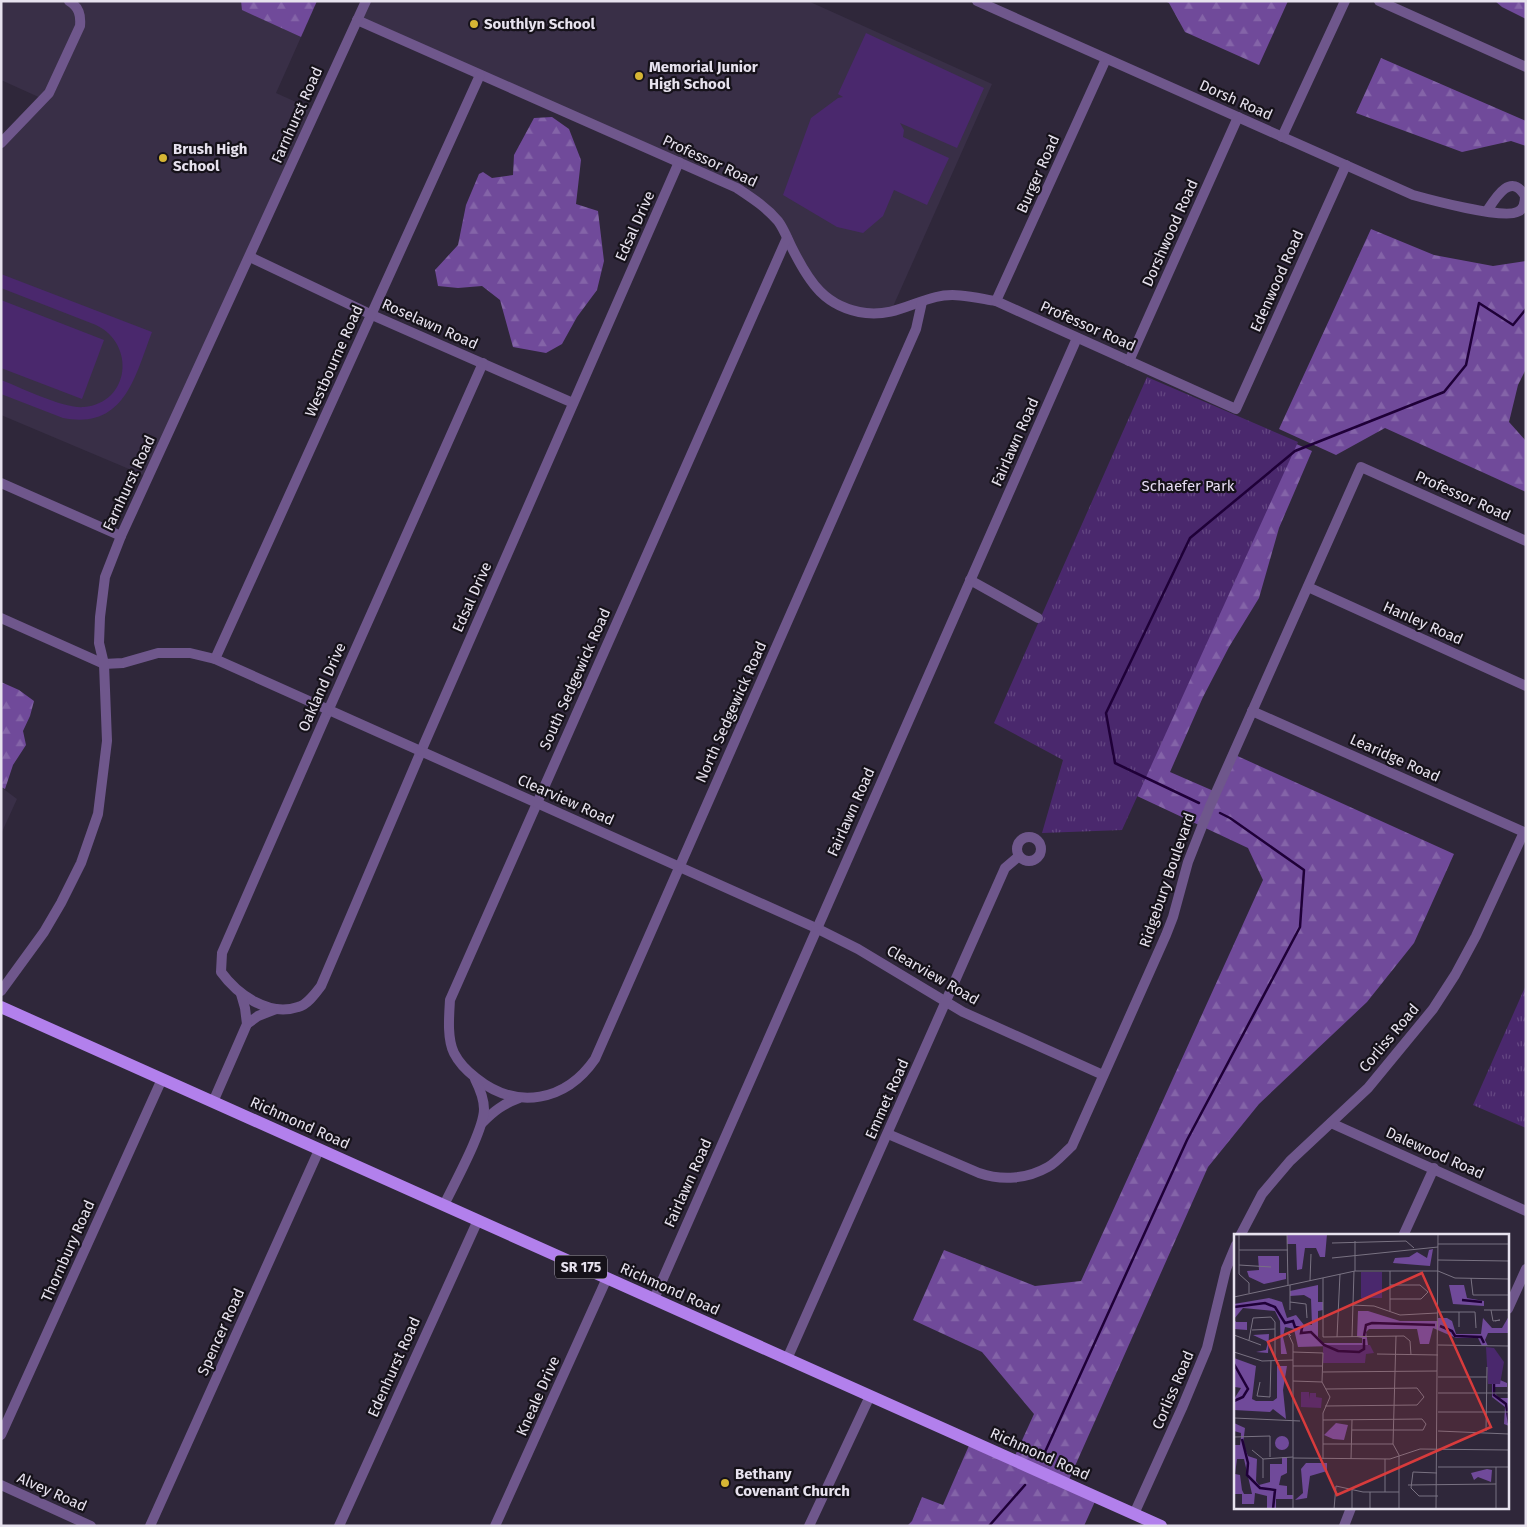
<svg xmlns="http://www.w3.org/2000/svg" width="1527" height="1527" font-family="'Fira Sans',sans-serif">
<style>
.built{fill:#392f47}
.green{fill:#4a286d}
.forest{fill:url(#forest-firs)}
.park{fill:url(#park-tufts)}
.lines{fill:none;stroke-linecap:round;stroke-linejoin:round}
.stream{stroke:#1f0038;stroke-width:2.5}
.minor{stroke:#6f578c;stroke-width:10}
.major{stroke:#b280ec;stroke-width:12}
.poi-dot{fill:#d6b534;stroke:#16121a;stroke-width:2}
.labels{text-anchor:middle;stroke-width:4.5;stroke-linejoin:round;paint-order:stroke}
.shield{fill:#16121a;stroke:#a8a4ae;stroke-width:1}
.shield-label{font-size:14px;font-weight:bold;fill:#e7e2ee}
.poi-label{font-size:15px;font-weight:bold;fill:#e7e2ee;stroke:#16121a;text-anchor:start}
.street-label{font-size:15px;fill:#e7e2ee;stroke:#16121a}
.park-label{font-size:15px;fill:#e7def4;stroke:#16121a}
.inset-river{fill:none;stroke:#1f0038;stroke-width:2.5}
.inset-road{fill:none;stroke:#797282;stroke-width:1}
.view{fill:#d83b3c;fill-opacity:0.15;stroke:#d83b3c;stroke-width:2.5}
.inset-edge{fill:none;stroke:#e7e2ee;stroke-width:2.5}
</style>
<defs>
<pattern id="forest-firs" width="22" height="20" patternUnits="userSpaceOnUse" patternTransform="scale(1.25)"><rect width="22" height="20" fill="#704a9a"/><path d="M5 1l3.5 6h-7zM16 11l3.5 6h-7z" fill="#8464a8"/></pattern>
<pattern id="park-tufts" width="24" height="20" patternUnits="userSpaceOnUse" patternTransform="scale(1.25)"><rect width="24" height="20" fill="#4a286d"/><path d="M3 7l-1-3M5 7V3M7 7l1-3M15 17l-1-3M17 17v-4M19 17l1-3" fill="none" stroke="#644782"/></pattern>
</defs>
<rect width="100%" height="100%" fill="#2f273a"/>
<g class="built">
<path d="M1 1H241L243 10 301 37 276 93 316 111 148 477 1 415V143L43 99 1 80Z"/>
<path d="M366 1H808L992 84 891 311 866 313 821 294 787 238 760 203 357 20Z"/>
<path d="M1 787 17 799 1 834Z"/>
</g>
<g class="green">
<path d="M866 33 984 88 957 148 900 123 904 130 903 137 949 158 927 205 894 190 883 216 863 233 837 227 783 195 811 118 838 98 843 97 838 94Z"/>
<path d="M1 274 152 332C135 376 125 430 63 418L1 394V380C22 388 64 409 84 407 130 403 136 344 96 325L1 288Z"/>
<path d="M1 300 104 340 82 399 1 368Z"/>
</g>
<g class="forest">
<path d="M241 1H317L301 37 242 10Z"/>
<path d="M1165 1H1288L1259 65 1185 32 1169 3Z"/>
<path d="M1495 1H1526V19L1502 7Z"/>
<path d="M1381 58 1526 121V146L1511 141 1462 152 1356 113Z"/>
<path d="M552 117 569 129 581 160 576 204 598 211 604 261 597 290 577 317 562 344 546 353 513 347 500 300 482 286 458 288 438 286 435 270 458 245 466 205 479 174 483 172 492 178 513 175 514 155 534 118Z"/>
<path d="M1371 229 1434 255 1493 266 1526 261V369L1518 385 1509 422 1526 441V492L1385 428 1336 455 1279 429Z"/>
<path d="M1292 442 1312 451 1279 528 1259 598 1229 647 1203 697 1170 772 1216 792 1233 754 1454 854 1414 943 1367 1002 1259 1104 1208 1167 1067 1484 1097 1497 1084 1526H907L912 1521 922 1497 943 1505 971 1441 1013 1460 1034 1414 982 1352 913 1320 944 1250 1035 1286 1081 1281 1263 880 1248 848 1137 796Z"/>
<path d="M1 682 19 690 34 701 30 716 23 731 26 745 13 765 5 789 1 787Z"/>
</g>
<g class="park">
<path d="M1147 377 1298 442 1122 830 1042 833 1063 760 994 723Z"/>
<path d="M1526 985V1128L1473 1105Z"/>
</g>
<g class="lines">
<g class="stream">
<path d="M1199 803 1115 763 1106 713 1190 538 1295 451 1444 392 1466 365 1479 303 1513 325 1526 309"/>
<path d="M1045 1452 1187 1140 1300 927 1304 870 1230 818 1220 813"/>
<path d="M989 1526 1025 1485"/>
</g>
<g class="minor">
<path d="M977 1 1413 195C1431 200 1502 219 1517 212 1524 210 1525 203 1525 196 1511 172 1496 197 1487 211"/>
<path d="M1379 1 1526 67"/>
<path d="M357 20 737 188C752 198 766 207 778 221 784 229 788 240 792 248 809 282 825 308 866 313 893 316 911 303 936 297 955 292 977 298 996 301L1236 409 1346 165"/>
<path d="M1282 137 1345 1"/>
<path d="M1 143 49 93 80 26C81 15 79 7 69 1"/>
<path d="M787 238 450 1000C449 1016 447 1039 454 1053 459 1063 467 1071 476 1078 517 1111 566 1101 595 1059L916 329 922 302"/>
<path d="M250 257 372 315 573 403"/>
<path d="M996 301 1106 59"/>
<path d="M1129 361 1238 117"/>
<path d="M483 363 324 720 222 953 221 972C237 994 268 1017 298 1007 307 1005 315 994 321 986L425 742 679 162"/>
<path d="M1 483 121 536"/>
<path d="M970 580 1038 618"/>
<path d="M1308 587 1526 686"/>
<path d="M1 618 104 664 123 663 158 653H190L215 659 816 928 858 949 963 1012 1103 1075"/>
<path d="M215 659 480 75"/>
<path d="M1252 711 1526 833"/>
<circle cx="1029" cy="849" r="12"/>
<path d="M1 991 44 932 61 903 81 863 98 814 107 741 104 664 99 643 100 617 105 577 121 536 366 1"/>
<path d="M247 1024 258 1016 276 1009"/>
<path d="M213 1102 247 1024 245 1008 241 994"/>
<path d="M482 1123C494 1111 503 1104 519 1098"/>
<path d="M1331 1123 1526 1211"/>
<path d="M888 1134 979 1173C1002 1181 1027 1179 1048 1167 1057 1162 1064 1153 1072 1146L1166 935 1173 917 1188 862 1210 806 1361 467 1526 541"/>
<path d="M444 1205C454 1184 484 1130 484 1109 484 1098 480 1089 475 1079"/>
<path d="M1240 1236 1262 1194 1290 1161 1368 1088 1433 1009 1455 975 1476 936 1524 832"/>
<path d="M1403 1236 1434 1168"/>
<path d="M654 1299 1077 338"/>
<path d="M1508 1309 1526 1269"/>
<path d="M787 1359 1005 868 1019 856"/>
<path d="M1 1435 162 1079"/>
<path d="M1 1485 91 1526"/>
<path d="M1134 1514 1182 1408 1207 1348 1226 1269 1236 1245"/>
<path d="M150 1526 319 1150"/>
<path d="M339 1526 478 1220"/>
<path d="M495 1526 607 1278"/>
<path d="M809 1526 870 1396"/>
<path d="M1344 1526 1351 1508"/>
</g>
<path class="major" d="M1 1007 1161 1526"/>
</g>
<g class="poi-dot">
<circle cx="474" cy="24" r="5"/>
<circle cx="639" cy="76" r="5"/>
<circle cx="163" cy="158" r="5"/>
<circle cx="725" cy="1483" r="5"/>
</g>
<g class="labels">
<rect class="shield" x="555" y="1255.5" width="52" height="23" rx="4"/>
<g class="shield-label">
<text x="581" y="1272">SR 175</text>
</g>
<g class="poi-label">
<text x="484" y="29">Southlyn School</text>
<text x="649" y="72">Memorial Junior<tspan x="649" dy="17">High School</tspan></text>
<text x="173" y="154">Brush High<tspan x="173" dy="17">School</tspan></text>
<text x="735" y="1479">Bethany<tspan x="735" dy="17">Covenant Church</tspan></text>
</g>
<g class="street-label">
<text transform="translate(1236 100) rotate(24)" y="5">Dorsh Road</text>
<text transform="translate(297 115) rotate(-66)" y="5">Farnhurst Road</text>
<text transform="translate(710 161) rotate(25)" y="5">Professor Road</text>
<text transform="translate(1038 174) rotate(-66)" y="5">Burger Road</text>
<text transform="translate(635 226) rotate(-66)" y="5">Edsal Drive</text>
<text transform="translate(1170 233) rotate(-66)" y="5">Dorshwood Road</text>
<text transform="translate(1277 281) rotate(-66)" y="5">Edenwood Road</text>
<text transform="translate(430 324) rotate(24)" y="5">Roselawn Road</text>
<text transform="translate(1088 326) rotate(24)" y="5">Professor Road</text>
<text transform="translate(334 361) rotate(-66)" y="5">Westbourne Road</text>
<text transform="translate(1015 442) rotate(-66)" y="5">Fairlawn Road</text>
<text transform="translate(129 483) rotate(-65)" y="5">Farnhurst Road</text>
<text transform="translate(1463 496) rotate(24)" y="5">Professor Road</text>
<text transform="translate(472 597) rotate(-66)" y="5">Edsal Drive</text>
<text transform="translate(1423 623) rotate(24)" y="5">Hanley Road</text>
<text transform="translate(575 679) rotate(-66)" y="5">South Sedgewick Road</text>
<text transform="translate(322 687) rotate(-66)" y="5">Oakland Drive</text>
<text transform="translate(731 712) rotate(-66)" y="5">North Sedgewick Road</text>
<text transform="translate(1395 758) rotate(24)" y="5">Learidge Road</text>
<text transform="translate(566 800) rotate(24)" y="5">Clearview Road</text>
<text transform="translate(851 812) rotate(-66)" y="5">Fairlawn Road</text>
<text transform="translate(1167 880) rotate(-71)" y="5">Ridgebury Boulevard</text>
<text transform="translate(933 975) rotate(30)" y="5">Clearview Road</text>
<text transform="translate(1389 1038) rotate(-50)" y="5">Corliss Road</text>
<text transform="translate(887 1099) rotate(-66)" y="5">Emmet Road</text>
<text transform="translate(300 1123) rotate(24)" y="5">Richmond Road</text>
<text transform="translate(1435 1153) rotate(24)" y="5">Dalewood Road</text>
<text transform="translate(688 1183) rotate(-66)" y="5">Fairlawn Road</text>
<text transform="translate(68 1251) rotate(-66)" y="5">Thornbury Road</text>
<text transform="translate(670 1289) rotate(24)" y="5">Richmond Road</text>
<text transform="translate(221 1332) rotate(-66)" y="5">Spencer Road</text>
<text transform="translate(394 1367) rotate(-66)" y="5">Edenhurst Road</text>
<text transform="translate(1173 1390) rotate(-67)" y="5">Corliss Road</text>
<text transform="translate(538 1396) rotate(-66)" y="5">Kneale Drive</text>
<text transform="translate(1040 1454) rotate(24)" y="5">Richmond Road</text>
<text transform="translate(52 1492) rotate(24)" y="5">Alvey Road</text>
</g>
<g class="park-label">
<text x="1188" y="491">Schaefer Park</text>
</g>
</g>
<g transform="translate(1234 1234)">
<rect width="275" height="275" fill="#2f273a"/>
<path d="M67 158H75V165L76 159H82V163L88 164 87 174 67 173Z" fill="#4a286d"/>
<path d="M93 0 91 23H86L82 14H71L68 35 63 36 62 10H53V1ZM199 15 196 32 159 29 161 24 175 23 183 18 193 24 195 16ZM24 22H45V39H52V45L30 50 15 43 13 37 25 36ZM84 51V68H89V76L84 77V103L89 109H128V104L123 103 124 77H134L166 87H204V84H213L218 87 222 100H247L249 84 258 94H268L275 82V99H254L251 106 254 112H248L244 104H222L199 94 195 110H186L183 95H135L132 98 134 111 64 113 60 95 51 93 49 103 53 120H47L46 87 41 77 9 74 0 85 2 88H13V96L0 95V70L35 64 48 68 53 84 62 81 70 91H78L77 65 70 61 56 62V57ZM215 51H230L233 64 250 67V72L219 70ZM35 100 34 119 22 118 32 116 34 108 19 101ZM0 124 22 132 18 165 22 167H39L43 164V132H53L49 156 52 185 39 175 36 178 0 176V165L7 154 1 153ZM266 146 273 149V153H261V159L265 164H275V192L270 190 271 173 258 163V150H266ZM0 189 11 194 9 210 14 222 23 225 22 247 25 251 36 248V230H48V223H53V239L47 242 45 251 53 252V261H59V265H42V275H33V262L21 259 20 270H8V260H0V211H6L7 203V199L0 197ZM3 225H10L18 260H10L8 256 6 241 1 240ZM102 189 114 191 110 206 99 205 90 201ZM41 209a7 7 0 1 1 14 0a7 7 0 1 1-14 0ZM72 229H93V237L76 242 73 264 61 266 69 259 67 235ZM253 235 258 236 257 248 244 243 240 246 237 239Z" fill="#704a9a" fill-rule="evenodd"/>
<path d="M127 38H148V64H127ZM89 111H136L140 119 132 120 131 129H89ZM252 113 260 114 270 128 266 150H254Z" fill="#4a286d"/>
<path class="inset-river" d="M228 66 248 68M0 73 31 69 41 73 51 89 59 87 61 93 68 94 67 99 77 98 90 111 104 117 125 118 130 115V105M206 92 218 97 221 102 247 103 250 109M130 102 132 91 138 89 201 91M0 130 14 155 9 163 0 167M260 150V161L272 170 275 189M8 205 14 229 13 241 26 254 41 256 39 275"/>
<path class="inset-road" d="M0 1H53M5 1V40L15 49V59M53 1 54 51M98 9 172 7 180 14M204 10H275M5 16H54M98 24 204 13M204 26 275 27M5 31 37 33M121 37V7M89 44V103L170 102 176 107 177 121M237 44 239 61H275M76 47 77 20M156 51H186L194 58M0 63 121 37H204L221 44 275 45M156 65H187L194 58M56 68 72 70 73 84M118 71 140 72 166 81 203 79M56 76V51M250 76H275M257 76 259 87 266 86 261 87M156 77V37M204 78H241L242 94M225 78V93M18 96 41 95M0 101 27 111M57 102 54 99 59 110V275M162 102 159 210 165 221V275M103 103 106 40M118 103 120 37M15 106 19 84 37 83 41 88V126M204 111 275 112M0 118 28 127 59 126M59 118 89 119 88 148 96 163 89 179V225M143 120 204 121M59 132H88M89 138 203 137M204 143H253M59 147 88 148M26 148 23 162 36 163 37 126M204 159H275M91 172 183 171 190 163 183 154 92 155M204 178H275M0 184 66 187M89 186 188 185 192 190 189 196H118M204 197 275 200M252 197 253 133M0 203 36 202V223M89 210H159M18 216 29 225V244M59 224 156 225 186 215 275 216M29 225 59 223M117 225 118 186M151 225V258M204 233H275M203 239 179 238 177 254 185 262H204M174 251 262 250M118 255V275M100 275 102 252 129 258H165M136 275V258M202 275 204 0M262 275V233"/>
<path class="view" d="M188 39 257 193 103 261 34 108Z"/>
<rect width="275" height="275" class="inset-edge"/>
</g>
<rect width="1527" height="1527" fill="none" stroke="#e7e2ee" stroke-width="5"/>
</svg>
